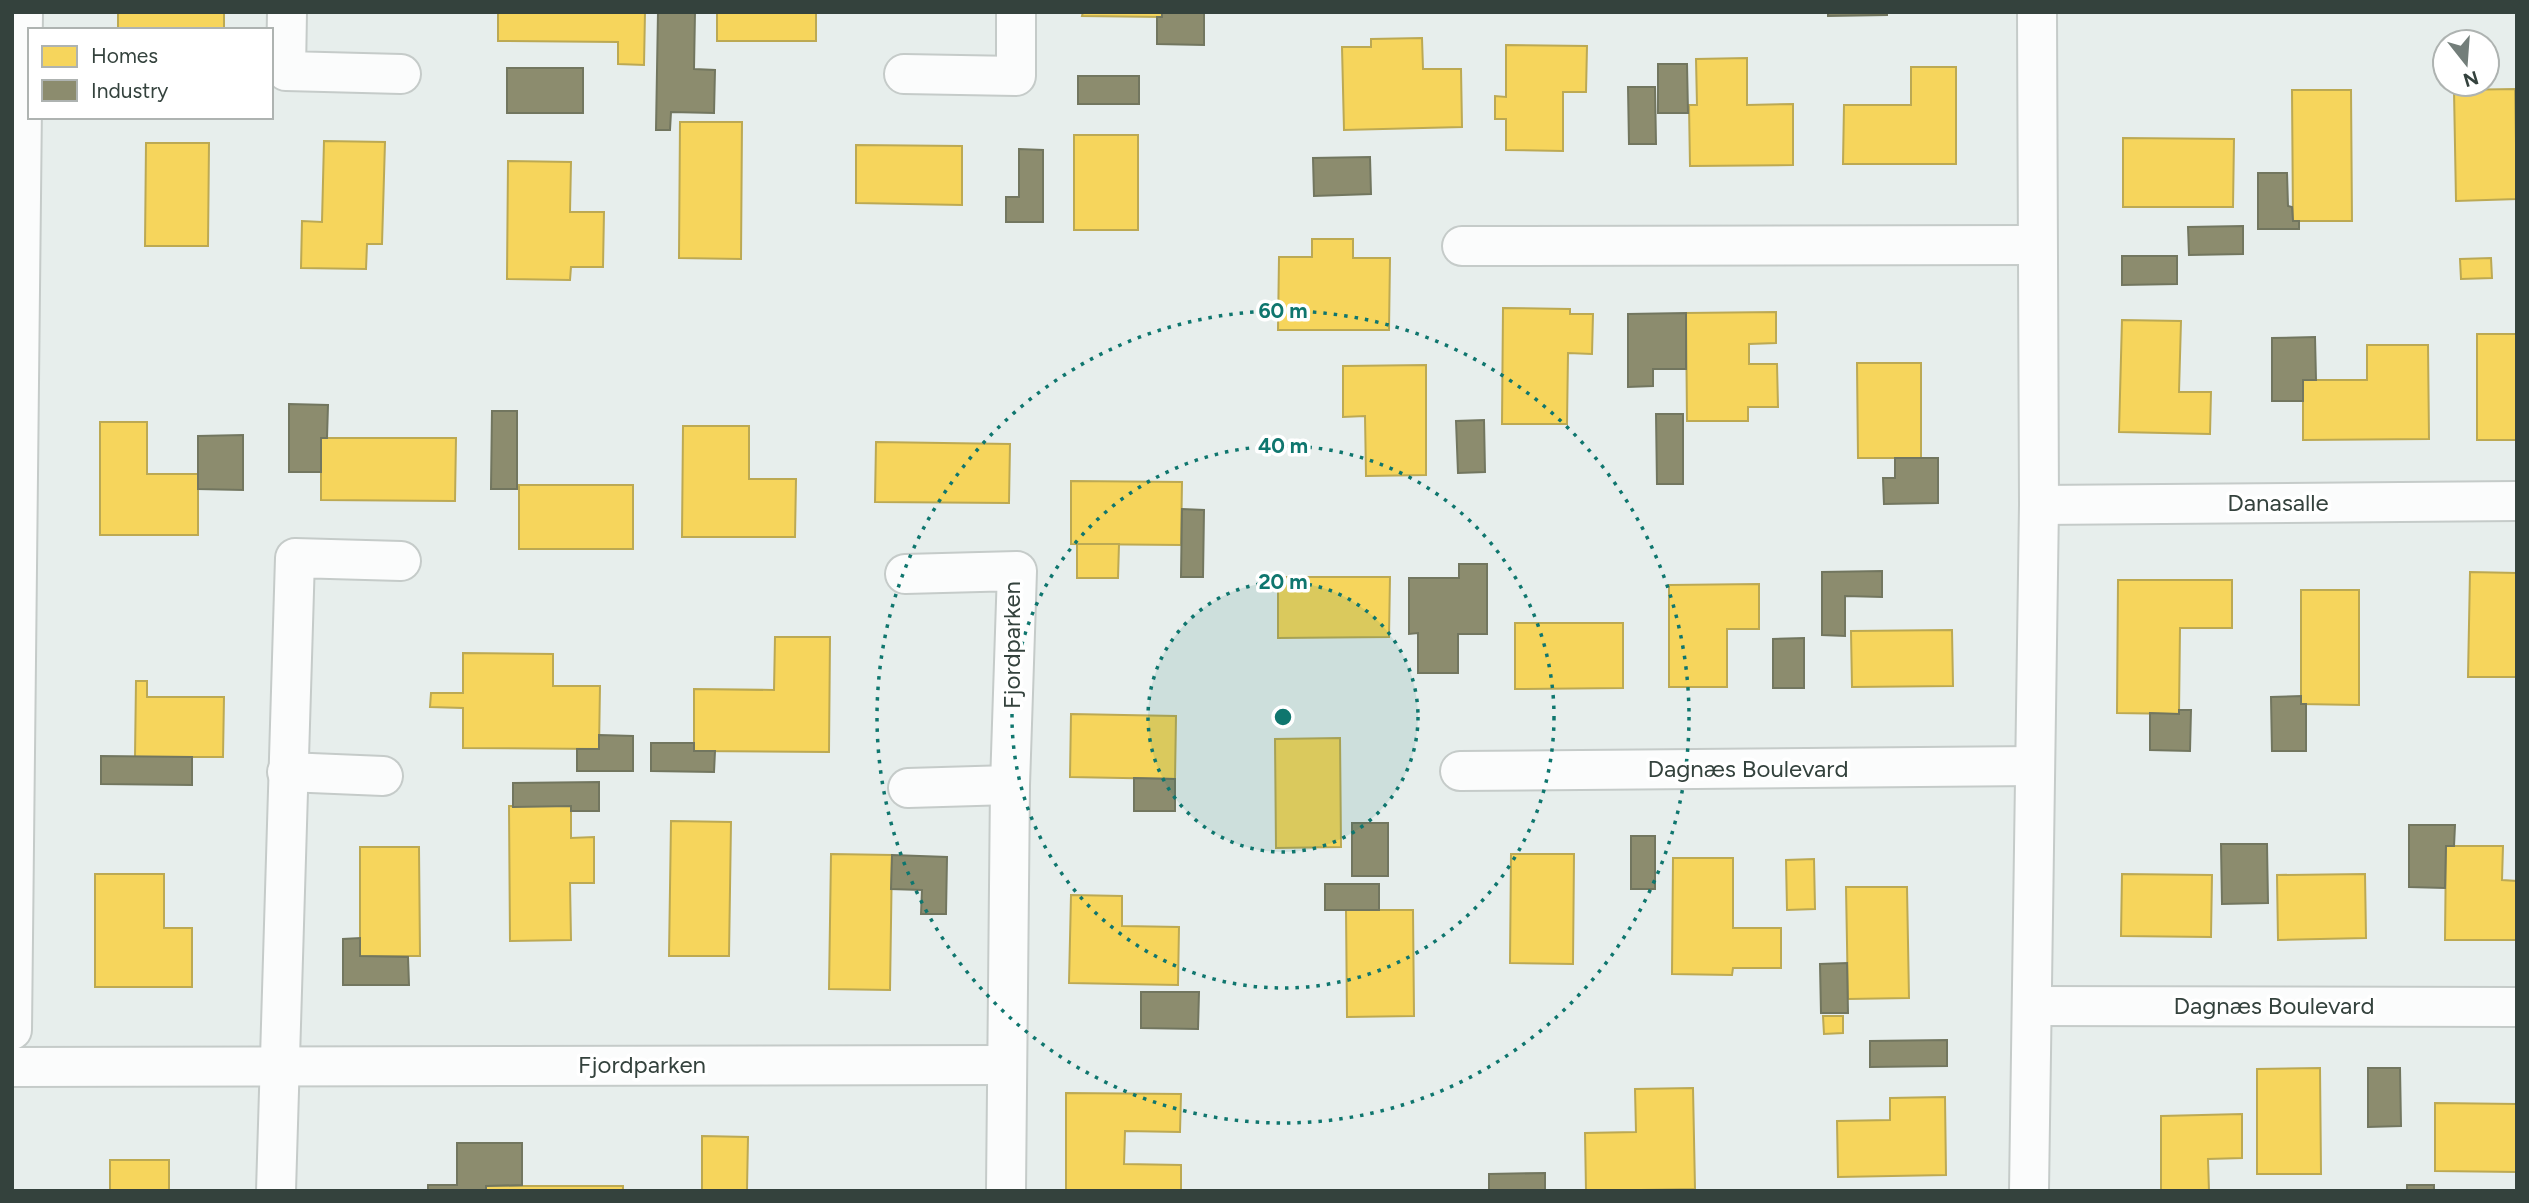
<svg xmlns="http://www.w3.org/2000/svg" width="2529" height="1203" font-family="Figtree,sans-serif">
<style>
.homes{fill:#f6d55c;stroke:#bca953;stroke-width:2}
.industry{fill:#8c8c6e;stroke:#72765f;stroke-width:2}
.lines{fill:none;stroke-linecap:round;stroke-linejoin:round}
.minor-casing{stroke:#c5cbc9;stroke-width:42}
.tertiary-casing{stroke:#c5cbc9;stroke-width:42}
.minor{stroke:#fbfcfc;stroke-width:38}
.tertiary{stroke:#fbfcfc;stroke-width:38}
.ring{fill:none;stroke:#0f766e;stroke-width:3.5;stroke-dasharray:3.5 7}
.labels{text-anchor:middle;stroke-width:7;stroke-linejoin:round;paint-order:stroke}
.street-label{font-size:24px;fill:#34423d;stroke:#fff}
.centre{fill:#0f766e;stroke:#fff;stroke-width:3.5}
.ring-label{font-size:21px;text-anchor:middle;font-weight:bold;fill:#0f766e;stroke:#fff;stroke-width:7;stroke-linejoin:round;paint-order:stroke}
</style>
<rect width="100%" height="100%" fill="#e7eeec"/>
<g class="homes">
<rect x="118" y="12" width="106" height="18"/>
<path d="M498 12H645L644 65 618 64V42L498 41Z"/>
<rect x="717" y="12" width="99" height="29"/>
<path d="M1083 12H1162V17L1082 16Z"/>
<path d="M1422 38 1423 69H1461L1462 127 1344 130 1342 47H1371V39Z"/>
<path d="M1506 45 1587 46 1586 92H1563V151L1506 150V119H1495V96L1506 97Z"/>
<path d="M1747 58V105L1793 104V165L1690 166 1689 105H1697L1696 59Z"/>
<path d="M1911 67H1956V164H1843L1844 105H1911Z"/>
<path d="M2515 89 2517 199 2456 201 2454 90Z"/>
<path d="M2292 90H2351L2352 221H2293Z"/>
<path d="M680 122H742L741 259 679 258Z"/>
<rect x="1074" y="135" width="64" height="95"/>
<path d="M2123 138 2234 139 2233 207H2123Z"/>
<path d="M324 141 385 142 382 244H367L366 269 301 268 302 221 322 222Z"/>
<path d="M146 143H209L208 246H145Z"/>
<path d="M856 145 962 146V205L856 203Z"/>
<path d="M508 161 571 162 570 212H604L603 267H571L570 280 507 279Z"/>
<path d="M1312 239H1353V258H1390L1389 330H1278L1279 257H1312Z"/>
<path d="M2491 258 2492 278 2461 279 2460 259Z"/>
<path d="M1503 308 1570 309V314H1593L1592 354 1568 353 1567 424H1502Z"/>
<path d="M1776 312V343L1749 344V364H1777L1778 407H1748V421H1687L1686 313Z"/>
<path d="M2122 320 2181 321 2179 392H2211L2210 434 2119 432Z"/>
<rect x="2477" y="334" width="40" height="106"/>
<path d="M2367 345H2428L2429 439 2303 440V380H2367Z"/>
<path d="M1857 363H1921V458H1858Z"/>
<path d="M1426 365V475L1366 476 1365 416 1343 417V366Z"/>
<path d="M100 422H147V474H198V535H100Z"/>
<path d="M683 426H749V479H796L795 537H682Z"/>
<path d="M321 438H456L455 501 321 500Z"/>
<path d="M876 442 1010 444 1009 503 875 502Z"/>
<path d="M1071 481 1182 482 1181 545 1071 544Z"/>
<rect x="519" y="485" width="114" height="64"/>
<path d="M1077 544H1119L1118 578H1077Z"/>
<path d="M2470 572 2517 573V677H2468Z"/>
<path d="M1278 577H1390L1389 637 1278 638Z"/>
<path d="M2118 580H2232V628H2180L2179 714 2117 713Z"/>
<path d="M1759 584V629H1727V687H1669V585Z"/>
<path d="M2301 590H2359V705L2301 704Z"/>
<path d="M1515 623H1623V688L1515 689Z"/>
<path d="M1952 630 1953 686 1852 687 1851 631Z"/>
<path d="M775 637H830L829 752 694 751V689L774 690Z"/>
<path d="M463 653 553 654V686H600L599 749 463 748V708L430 707 431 693H463Z"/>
<path d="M136 681H147V697H224L223 757H135Z"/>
<path d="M1071 714 1176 716 1175 779 1070 777Z"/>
<path d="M1340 738 1341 847 1276 848 1275 739Z"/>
<path d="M509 806H571V838L594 837V883H570L571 940 510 941Z"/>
<path d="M671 821 731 822 729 956H669Z"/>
<path d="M2446 846H2503L2502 880 2517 881V940H2445Z"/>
<path d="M360 847H419L420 956H360Z"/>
<path d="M831 854 892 855 890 990 829 989Z"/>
<path d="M1511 854H1574L1573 964 1510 963Z"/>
<path d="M1673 858H1733V928H1781V968H1733L1732 975 1672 974Z"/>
<path d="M1814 859 1815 909 1787 910 1786 860Z"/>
<path d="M95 874H164V928H192V987H95Z"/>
<path d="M2122 874 2212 875 2211 937 2121 936Z"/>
<path d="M2365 874 2366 938 2278 940 2277 875Z"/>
<path d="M1846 887H1907L1909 998 1848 999Z"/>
<path d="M1071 895 1122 896V926L1179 927 1178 985 1069 983Z"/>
<path d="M1346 910H1413L1414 1016 1347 1017Z"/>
<path d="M1823 1016H1843V1033L1824 1034Z"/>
<path d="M2320 1068 2321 1174H2257V1069Z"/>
<path d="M1693 1088 1695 1189 1586 1191 1585 1133 1636 1132 1635 1089Z"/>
<path d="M1066 1093 1181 1094 1180 1132 1125 1131 1124 1164 1181 1165V1191H1066Z"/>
<path d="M1945 1097 1946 1175 1838 1177 1837 1121 1890 1120V1098Z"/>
<path d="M2435 1103 2517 1104V1172L2435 1171Z"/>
<path d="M2242 1114V1158L2208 1159 2209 1191H2161V1116Z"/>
<path d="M702 1136 748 1137 747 1190 800 1191H702Z"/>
<rect x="110" y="1160" width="59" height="31"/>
<rect x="486" y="1186" width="137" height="5"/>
</g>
<g class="industry">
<path d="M658 12H695L694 69 715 70 714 113 671 112 670 130H656Z"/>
<path d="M1162 12H1204V45L1157 44V17H1162Z"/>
<path d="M1828 12H1887V15L1828 16Z"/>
<path d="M1658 64H1687L1688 113H1658Z"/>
<rect x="507" y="68" width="76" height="45"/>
<rect x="1078" y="76" width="61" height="28"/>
<path d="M1628 87H1655L1656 144H1629Z"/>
<path d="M1019 149 1043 150V222H1006V197H1019Z"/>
<path d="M1370 157 1371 194 1314 196 1313 158Z"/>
<path d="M2258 173H2287L2288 206 2292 207 2293 221H2299V229H2258Z"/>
<path d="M2243 226V254L2189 255 2188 227Z"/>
<path d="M2122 256H2177V284L2122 285Z"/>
<path d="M1686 313V369H1653V386L1628 387V314Z"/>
<path d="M2315 337 2316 380H2303V401H2272V338Z"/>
<path d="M289 404 328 405 327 438H321V472H289Z"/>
<path d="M492 411H517V489H491Z"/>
<path d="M1656 414H1683V484H1657Z"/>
<path d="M1484 420 1485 472 1458 473 1456 421Z"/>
<path d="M243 435V490L198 489V436Z"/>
<path d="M1895 458H1938V503L1884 504 1883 478H1895Z"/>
<path d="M1182 509 1204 510 1203 577H1181Z"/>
<path d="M1459 564H1487V634H1458V673H1418V633L1409 634V578H1459Z"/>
<path d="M1882 571V597L1845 596V636L1822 635V572Z"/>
<path d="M1804 638V688H1773V639Z"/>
<path d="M2301 696V704H2306V751H2272L2271 697Z"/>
<path d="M2179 710H2191L2190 751 2150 750V713L2179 714Z"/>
<path d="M599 735 633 736V771H577V749H599Z"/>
<path d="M651 743H694V751H715L714 772 651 771Z"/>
<path d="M101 756 192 757V785L101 784Z"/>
<path d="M1134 778 1175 779V811H1134Z"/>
<path d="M599 782V811H571V806L513 807V783Z"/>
<rect x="1352" y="823" width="36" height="53"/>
<path d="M2409 825H2455L2454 846H2446L2445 888 2409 887Z"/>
<rect x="1631" y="836" width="24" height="53"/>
<path d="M2221 844H2267L2268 903 2222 904Z"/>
<path d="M892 855 947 857 946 914H921L922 890 891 889Z"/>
<rect x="1325" y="884" width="54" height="26"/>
<path d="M360 938V956L408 957 409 985H343V939Z"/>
<path d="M1847 963 1848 1013H1821L1820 964Z"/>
<path d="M1141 992H1199L1198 1029 1141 1028Z"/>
<path d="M1947 1040V1066L1870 1067V1041Z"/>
<path d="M2368 1068H2400L2401 1126 2368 1127Z"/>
<path d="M457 1143H522V1185L486 1186V1191H428V1185H457Z"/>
<path d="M1545 1173V1191H1489V1174Z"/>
<rect x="2407" y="1185" width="27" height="6"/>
</g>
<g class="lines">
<defs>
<g id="minor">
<path d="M287 12 286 71 401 74"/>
<path d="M904 74 1016 76V12"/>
<path d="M1462 246 2037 245"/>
<path d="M2039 505 2517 501"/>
<path d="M905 574 1017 571 1010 785 1006 1191"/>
<path d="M1460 771 2035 766"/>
<path d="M287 772 383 776"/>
<path d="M908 788 1010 785"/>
<path d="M2032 1006 2517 1007"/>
<path d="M12 1067 1006 1065"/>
<path d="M276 1191 295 558 401 561"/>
<path d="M2029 1191 2039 505 2037 12"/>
</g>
<path id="tertiary" d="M12 1030 23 12"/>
</defs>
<use href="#minor" class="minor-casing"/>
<use href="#tertiary" class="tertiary-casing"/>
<use href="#minor" class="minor"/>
<use href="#tertiary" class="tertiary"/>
</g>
<circle cx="1283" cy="717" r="135" fill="#0f766e" fill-opacity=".12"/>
<g class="ring">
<circle cx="1283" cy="717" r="135"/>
<circle cx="1283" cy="717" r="271"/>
<circle cx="1283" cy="717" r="406"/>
</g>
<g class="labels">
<g class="street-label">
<text x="2278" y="511">Danasalle</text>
<text transform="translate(1012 645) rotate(-90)" y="8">Fjordparken</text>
<text x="1748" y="777">Dagnæs Boulevard</text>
<text x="2274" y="1014">Dagnæs Boulevard</text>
<text x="642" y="1073">Fjordparken</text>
</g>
</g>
<circle cx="1283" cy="717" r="10" class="centre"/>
<g class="ring-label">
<text x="1283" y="318">60 m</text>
<text x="1283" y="453">40 m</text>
<text x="1283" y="589">20 m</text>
</g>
<rect width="2529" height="1203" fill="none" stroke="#34423d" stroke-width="28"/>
<rect x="28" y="28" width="245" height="91" fill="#ffffff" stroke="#aeb3b1" stroke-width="2"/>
<rect x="42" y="46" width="35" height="21" fill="#f6d55c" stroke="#aeb3b1" stroke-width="2"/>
<text x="91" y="63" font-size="21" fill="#34423d">Homes</text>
<rect x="42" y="80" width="35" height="21" fill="#8c8c6e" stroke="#aeb3b1" stroke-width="2"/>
<text x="91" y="98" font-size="21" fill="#34423d">Industry</text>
<g transform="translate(2466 63) rotate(163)"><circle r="33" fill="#ffffff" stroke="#aeb3b1" stroke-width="2"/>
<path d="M0-5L12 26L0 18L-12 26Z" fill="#737e7a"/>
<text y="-10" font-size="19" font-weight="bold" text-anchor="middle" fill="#34423d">N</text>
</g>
</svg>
